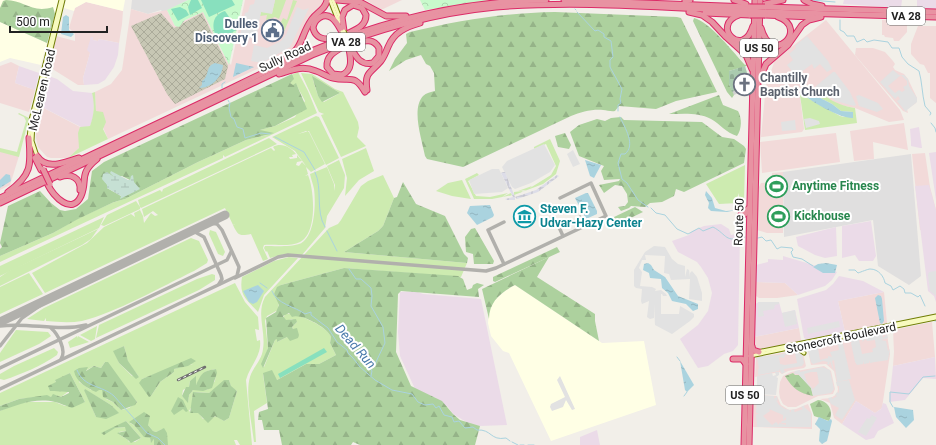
<svg xmlns="http://www.w3.org/2000/svg" width="936" height="445" font-family="Roboto,sans-serif">
<style>
.residential{fill:#e0dfdf}
.commercial{fill:#f2dad9}
.industrial{fill:#ebdbe8}
.education{fill:#ffffe5}
.religious{fill:#d0d0d0}
.construction{fill:url(#construction-cross-hatch)}
.grass{fill:#cdebb0;fill-rule:evenodd}
.forest{fill:url(#forest-firs);fill-rule:evenodd}
.wetland{fill:url(#wetland-marsh)}
.cemetery{fill:url(#cemetery-stones)}
.park{fill:url(#park-crowns)}
.pitch{fill:#88e0be}
.parking{fill:#e2e2e2;fill-rule:evenodd}
.plaza{fill:url(#plaza-grid)}
.water{fill:url(#water-ripples)}
.lines{fill:none;stroke-linecap:round;stroke-linejoin:round}
.stream{stroke:#aad3df;stroke-width:1}
.taxiway{stroke:#b1b0ac;stroke-width:3.5}
.runway{stroke:#b1b0ac;stroke-width:9}
.secondary-casing{stroke:#707d05;stroke-width:5}
.highway-casing{stroke:#dc2a67;stroke-width:7}
.secondary{stroke:#f7fabf;stroke-width:3}
.highway{stroke:#e892a2;stroke-width:5}
.rail-casing{stroke:#707070;stroke-width:2.5}
.rail{stroke:#fff;stroke-width:1;stroke-dasharray:3;stroke-linecap:butt}
.secondary-bridge-casing{stroke:#707d05;stroke-width:5;stroke-linecap:butt}
.highway-bridge-casing{stroke:#dc2a67;stroke-width:7;stroke-linecap:butt}
.secondary-bridge{stroke:#f7fabf;stroke-width:3}
.highway-bridge{stroke:#e892a2;stroke-width:5}
.labels{text-anchor:middle;stroke-width:4;stroke-linejoin:round;paint-order:stroke}
.shield{fill:#fff;stroke:#646464;stroke-width:1}
.shield-label{font-size:11px;font-weight:bold;fill:#222}
.service-label{font-size:12px;font-weight:bold;fill:#4e5e75;stroke:#fff;text-anchor:end}
.street-label{font-size:12px;fill:#222;stroke:#fff}
.worship-label{font-size:12px;font-weight:bold;fill:#5b616d;stroke:#fff;text-anchor:start}
.leisure-label{font-size:12px;font-weight:bold;fill:#27864d;stroke:#fff;text-anchor:start}
.culture-label{font-size:12px;font-weight:bold;fill:#0d838f;stroke:#fff;text-anchor:start}
.water-label{font-size:13px;font-style:italic;fill:#4a7aab;stroke:#fff}
</style>
<defs>
<pattern id="construction-cross-hatch" width="8" height="8" patternUnits="userSpaceOnUse"><rect width="8" height="8" fill="#c7c7b4"/><path d="M0 0l8 8M0 8l8-8" fill="none" stroke="#abab9a"/></pattern>
<pattern id="forest-firs" width="22" height="20" patternUnits="userSpaceOnUse"><rect width="22" height="20" fill="#add19e"/><path d="M5 1l3.5 6h-7zM16 11l3.5 6h-7z" fill="#95b388"/></pattern>
<pattern id="wetland-marsh" width="20" height="14" patternUnits="userSpaceOnUse"><rect width="20" height="14" fill="#c6e0d4"/><path d="M1 5h8M5 5V1M11 12h8M15 12V8" fill="none" stroke="#aac0b6"/></pattern>
<pattern id="cemetery-stones" width="16" height="16" patternUnits="userSpaceOnUse"><rect width="16" height="16" fill="#aacbaf"/><path d="M2 7V4a2 2 0 0 1 4 0v3zM10 15v-3a2 2 0 0 1 4 0v3z" fill="#92ae96"/></pattern>
<pattern id="park-crowns" width="20" height="18" patternUnits="userSpaceOnUse"><rect width="20" height="18" fill="#c8facc"/><path d="M2 6a3 3 0 1 1 6 0M12 15a3 3 0 1 1 6 0" fill="none" stroke="#acd6af"/></pattern>
<pattern id="plaza-grid" width="8" height="8" patternUnits="userSpaceOnUse"><rect width="8" height="8" fill="#dddde8"/><path d="M0 4h8M4 0v8" fill="none" stroke="#bdbdc7"/></pattern>
<pattern id="water-ripples" width="26" height="14" patternUnits="userSpaceOnUse"><rect width="26" height="14" fill="#aad3df"/><path d="M2 4q2-2 4 0t4 0M15 11q2-2 4 0t4 0" fill="none" stroke="#92b5bf"/></pattern>
</defs>
<rect width="100%" height="100%" fill="#f2efe9"/>
<g class="residential">
<path d="M132 0H188L163 13 161 10 148 14 131 9Z"/>
<path d="M911 154 921 276 909 285 878 266 873 220 784 237 783 172Z"/>
</g>
<g class="commercial">
<path d="M245 0H325L297 45 289 54 108 139 96 111 95 92 111 84 122 70 131 9 148 14 167 10 175 26 203 11 222 52 231 65Z"/>
<path d="M366 0H402L381 10Z"/>
<path d="M86 2 123 11 122 24 119 43 99 39 98 41 93 40 91 37 90 53 83 78 84 85H78L54 70 50 62 56 36 75 41V34L69 28 75 8Z"/>
<path d="M826 20 900 110 904 120 889 122 855 108 840 105 827 99 810 86 800 96 804 129 802 132 761 137 766 85 775 60Z"/>
<path d="M882 20 907 21V32L899 41H894L893 38 885 37 884 35H882Z"/>
<path d="M918 26H936V103L930 98V73H928L924 65 920 64 911 54V44Z"/>
<path d="M856 48H873L885 52 893 61 895 64 893 67 895 70 904 74 908 79 917 98 916 103 907 109 908 113 903 111 855 55Z"/>
<path d="M11 62 19 66 15 83 35 90 29 112 0 103V66Z"/>
<path d="M40 106 80 127 79 148 68 158H51L47 157 38 147 36 138V128Z"/>
<path d="M904 123 908 150 873 142 874 159 854 161 850 131Z"/>
<path d="M836 133 840 162 762 173 760 142Z"/>
<path d="M0 151 19 156 10 185 0 190Z"/>
<path d="M925 153 930 187 936 210V226L920 230 912 154Z"/>
<path d="M783 172V233H767L757 230 759 187 761 183 772 182V173Z"/>
<path d="M756 282 785 283 798 295 777 298H759L756 296Z"/>
<path d="M884 292 887 323 845 332 838 301Z"/>
<path d="M932 322 935 357 893 366 894 352 893 330Z"/>
<path d="M799 328 801 340 799 343 759 349 754 347V337Z"/>
<path d="M884 332 887 334 890 354 882 408 875 413 856 401 842 424 834 418 830 403 820 399 831 398 837 394 838 389 834 371 826 364 811 365 808 351 810 347Z"/>
<path d="M798 350 803 353 806 366 804 368 788 371 782 374 779 372 755 377 756 358Z"/>
<path d="M824 366 831 371 835 389 833 394 818 396 796 407H788L783 404 780 398 779 392 780 382 783 376 791 372Z"/>
<path d="M754 395 777 396 781 405 789 410 796 409 808 404 812 414V429L753 427Z"/>
</g>
<g class="industrial">
<path d="M844 0H902L901 8 843 4Z"/>
<path d="M917 0H936V9L917 8Z"/>
<path d="M91 37H93V40L98 41 99 39 119 43 118 55 114 67 105 80 98 84 84 85 83 78 90 53 87 50Z"/>
<path d="M19 66 39 73 35 90 15 83Z"/>
<path d="M49 76 57 79 73 91 92 93 94 101 93 118 90 126 83 128 40 106Z"/>
<path d="M919 127 922 148H920L911 146V142L910 129Z"/>
<path d="M936 152V200L929 153Z"/>
<path d="M929 185 936 210V302L934 296 928 291 915 186Z"/>
<path d="M871 221 876 256 873 261H859L855 255 842 258V226Z"/>
<path d="M721 224 729 229 731 235 740 233 738 345 733 351 724 354 708 366 698 368 680 339 698 325 708 311 712 293 708 278 701 267 697 262 678 252 672 241 689 235 692 231 704 226Z"/>
<path d="M836 227 837 256 825 258 815 255 798 246 796 237Z"/>
<path d="M783 256 837 272 832 280 825 286 798 295 785 283 756 282V265L768 262V259L783 260Z"/>
<path d="M839 276 863 281 884 292 838 301 845 332 808 340 804 338 797 299 826 290 833 284Z"/>
<path d="M415 291 423 294 481 299 507 425 480 426 468 423 453 414 448 407 436 398 415 389 400 356 398 332 400 292Z"/>
<path d="M759 302H779L782 313 795 310 799 328 754 337 755 304Z"/>
<path d="M935 357 936 379 923 378 905 400 889 402 893 366Z"/>
<path d="M856 401 875 413 881 409 883 403 886 404 894 423 878 431 874 438 866 440 842 424Z"/>
<path d="M597 430 600 445H580V437Z"/>
</g>
<g class="education">
<path d="M0 0H59L56 14 45 12 0 20Z"/>
<path d="M66 0H125L123 11 86 2 75 8 74 11 64 8Z"/>
<path d="M0 22 47 43 41 65 10 58 0 62Z"/>
<path d="M515 285 602 343 644 341 656 405 551 441 509 353 503 351 491 336 488 323 489 311 494 301 505 291Z"/>
</g>
<path class="religious" d="M748 76 747 89 734 95 732 92 735 90 733 83Z"/>
<path class="construction" d="M161 13 174 28 202 13 228 66 225 79 175 104 167 94 131 26Z"/>
<g class="grass">
<path d="M275 0H286L279 19 275 17 266 20 267 15 260 16 261 12 272 13Z"/>
<path d="M293 0 297 1 283 34 280 39 275 38V36L283 31 284 27 281 22 283 18 287 20Z"/>
<path d="M298 72 308 91 317 113 225 157 223 155V158L0 262V256L53 233 77 219 114 202 125 199 198 162 246 140 267 135 260 130 275 126 295 117 305 101 296 84 293 86 290 83 292 75 265 87Z"/>
<path d="M301 73 312 74 335 89 343 92 358 122 359 128 357 137 366 146 341 157 321 115 324 114 319 112ZM313 80 325 84 340 93 324 102 318 96Z"/>
<path d="M808 85C826 95 833 105 855 108L857 123 805 130 800 95 802 90ZM805 90 832 104 841 111 853 112 844 117 840 116 806 97 804 94Z"/>
<path d="M95 92 96 111 103 112 106 122 103 129 108 139 68 158 79 148 78 133 80 127 90 126C94 115 95 105 92 93Z"/>
<path d="M19 113 29 118 19 157 0 152V148L17 152 26 121 24 117 18 114Z"/>
<path d="M316 116 319 117 339 158 326 165 309 131 298 134 306 131 309 132 325 164 311 172 306 167 308 174 305 176 308 175C314 189 318 233 300 242 291 247 273 244 264 245L263 248 268 259 263 261 251 234C240 236 238 236 233 225L235 224 233 225 225 208 45 293 32 273 87 243 104 227 131 214 135 217 134 213 140 210 143 216 144 223 151 213 155 216 158 215 153 211 144 217 142 209 271 148 274 151 275 150 273 147C281 142 291 147 296 154L292 155 293 157H289L290 159 297 158V155L302 161 297 162 296 165 299 166 302 162 306 166 295 151 272 137Z"/>
<path d="M269 138 277 144 141 208 140 207V209L104 226 101 225 107 215 136 201 140 207 138 200 160 190 162 192 163 189Z"/>
<path d="M550 139 560 161 556 174 543 184 514 195V192L523 191 520 193 526 190 518 191 532 186 530 188 551 175 556 166 546 144 534 149V147Z"/>
<path d="M366 148 374 171 359 180 345 196 347 178 342 159Z"/>
<path d="M339 160 345 175 344 188 327 216 325 228 302 255 285 254 270 258 267 251 266 252 264 248 265 246C274 246 291 247 299 244 315 239 316 203 314 189 313 184 311 179 310 174L327 167 334 184V191L335 185 327 166Z"/>
<path d="M745 165 744 202 739 201V193L736 201 738 203 719 204 706 184Z"/>
<path d="M477 173 479 175 468 181 476 196 490 197 508 193 502 197 511 193 512 195 509 196 513 195 492 199H474L465 179Z"/>
<path d="M383 175 394 198 383 226 378 231 344 252 467 263 461 277 344 268 281 285 274 294 279 302 278 310 267 316 265 321 268 348 262 366 264 367 275 340 277 338V342L287 337 293 329 292 327 297 322 292 319 286 321 283 319 285 314C296 312 328 327 331 337L330 343 336 355 319 364H306L277 380 263 374 267 403 254 411 256 442H254C252 424 245 393 250 377 253 367 262 360 263 349 266 331 256 314 265 297L329 228 338 224 341 220 361 186 368 181Z"/>
<path d="M462 180 471 199 452 196 436 191 448 183Z"/>
<path d="M104 217 99 228 0 276V266Z"/>
<path d="M98 229 91 239 82 245 0 286V277L9 271Z"/>
<path d="M210 230 216 232 225 252 223 256 218 254 209 234Z"/>
<path d="M191 238 199 241 208 260 207 263 194 271C161 287 115 313 82 321 70 323 58 322 46 321V318L44 321 27 319 44 308Z"/>
<path d="M289 257 298 258 264 295 258 312C246 299 239 296 242 277L274 261Z"/>
<path d="M29 273 43 294 0 314V287Z"/>
<path d="M212 274 215 275V280L199 290 96 338 99 325 197 279Z"/>
<path d="M235 283 245 302 258 317 259 330 255 329 257 341 260 340C262 356 250 365 246 380L252 445H240L237 440H234L236 445H168L162 429 156 432 153 431 148 425V421L130 423C139 427 137 433 150 438L151 442 154 439V445H0V411L18 403 28 402H55L65 406 85 402 70 373 55 381 57 382 53 391 56 390 69 391 61 397 54 395 51 397 47 396 19 399 0 406V393ZM124 346 128 362 139 377 132 376 119 363 114 351ZM105 362 137 402 129 408 121 410 113 402 106 399 102 390H91L79 382V368L85 371 94 366 101 368ZM193 364 174 369V372L160 382 151 396 142 379 168 369ZM216 369 215 381 207 390H193L189 395 188 402 182 396 183 390 189 387 190 381 196 378V385C204 373 200 372 216 369ZM229 380 231 387 237 391 229 418 224 421 216 416 212 418 203 419 198 412 193 413 189 411 192 406 193 392 209 393ZM84 389 111 405 118 413 111 416 96 417ZM126 421 141 438 135 442H129L128 440 120 435 119 432 126 431V427L115 428Z"/>
<path d="M97 326 95 339 91 341 80 335Z"/>
<path d="M16 330 48 332 51 336 39 344 0 362V353Z"/>
<path d="M77 336 78 338V336L89 342 70 348 68 342Z"/>
<path d="M54 348 58 352 57 355C41 366 22 374 4 380L0 379V374L14 366Z"/>
</g>
<g class="forest">
<path d="M6 0C24 0 32 14 53 7L55 14 47 43 0 22V8L3 1Z"/>
<path d="M555 12 677 17 681 18 717 92 676 101 656 109 619 106 615 111C611 112 607 110 603 110 592 109 581 112 571 116L463 167 427 159 425 156C422 140 411 109 423 96 426 93 431 92 435 91L434 73 430 66 426 64 421 55 406 60 389 71 395 59 407 43 406 34 410 32C461 20 502 13 555 12Z"/>
<path d="M694 18C709 21 734 53 745 65L747 64 746 60 750 65 729 71V84L734 95 732 98 727 92 693 21Z"/>
<path d="M292 74 294 79 290 83 293 85 296 83 307 109 275 126 260 130 274 133 246 140 198 162 125 199 114 202 78 219 53 233 0 256V249L2 247 0 243 8 206 40 191 51 203 60 210 65 211 76 209 88 199 92 171 104 162ZM122 176 130 180 121 198V196L107 188V185L114 177Z"/>
<path d="M312 76 340 93 322 102 318 96Z"/>
<path d="M719 95 723 105 738 111C742 118 742 129 737 136 726 133 720 124 711 119 698 112 683 114 669 114Z"/>
<path d="M621 117 624 120 702 122 722 137 734 139 744 146 746 149 744 163 684 192 676 189 674 196 662 202 650 203 645 207 631 206 629 208 621 211 618 207 625 206 628 202 627 194 622 186 615 185 604 193 599 185 619 181 620 179 604 180 601 171 604 166 579 156 570 132 579 125 597 119 605 121 611 118Z"/>
<path d="M565 133 571 145 569 149 558 147 555 136Z"/>
<path d="M403 182 416 204 445 216 464 254 468 258 467 263 344 252 378 231 383 226 394 198 397 197Z"/>
<path d="M635 207 643 212 616 225 613 220 614 217Z"/>
<path d="M475 228 494 261 493 264H474L473 254 466 252 465 237 471 229Z"/>
<path d="M557 247 560 252 495 282 493 281V277Z"/>
<path d="M549 257 537 277 595 314V321L599 341 515 285C501 292 489 302 489 319L482 289Z"/>
<path d="M344 268 458 276 463 279 467 290 472 288 473 285 477 283 484 285 478 289 479 297 401 291 398 294 396 352 411 386 442 401 453 414 460 420 480 426 475 445H360L353 442 351 445H282L279 430H264L262 420H258L259 412 268 409 263 373 272 370 277 380 306 364H319L336 355 330 343 331 337C328 328 301 313 292 317L289 313 283 316 286 320 296 319 297 322 292 327 293 329 297 328 299 335 298 338 290 341 287 337 277 342V339L275 340 263 368 261 364 268 348 266 318 276 312 279 305 274 294 277 287 281 285Z"/>
<path d="M124 346 128 361 139 377 136 379 119 363 113 351Z"/>
<path d="M191 358 196 361 188 366 174 369V372L160 382 151 396 149 397 139 383 142 379Z"/>
<path d="M105 362H108L137 402 135 405 121 410 113 402 103 397 102 390H99L96 392C87 388 76 382 74 371L79 368 88 367 86 371 94 366 101 368Z"/>
<path d="M216 369 217 373 212 388 203 391 193 390 189 395 188 403 182 396 186 387H189L190 381 196 376V385C202 373 202 371 216 369Z"/>
<path d="M70 373 85 402 72 408C66 406 60 403 55 402 36 397 17 405 0 411V406L19 399 47 395 51 397 53 394 61 397 69 393V392C67 392 53 391 50 391L48 386 56 382 55 380Z"/>
<path d="M793 373 795 375H799L811 388 813 396C799 393 793 389 785 376Z"/>
<path d="M224 380H229L231 386 237 391 229 418 224 421 215 416 208 423 198 413H190L193 392 209 393Z"/>
<path d="M85 389 111 405 119 413 106 419 96 417 84 390Z"/>
<path d="M178 397 183 400 188 411 186 412 183 409 174 415 171 411Z"/>
<path d="M818 400C829 401 834 412 829 421L814 416 810 404Z"/>
<path d="M144 412 150 416 148 425 153 431 156 432 164 428 167 433 168 445H154V439L151 443 150 438 144 437 134 425 129 422Z"/>
<path d="M126 421 141 438 131 443 128 440 117 433 126 431 125 427 115 428 104 435 101 433Z"/>
</g>
<path class="wetland" d="M111 171 128 180H130L131 176 133 175 134 182 140 189 120 199 121 196 107 188V185L102 179 103 174 107 172 114 177 110 173Z"/>
<path class="cemetery" d="M745 66 748 76 733 83 736 90 732 92 729 84V71Z"/>
<g class="park">
<path d="M188 0H243L229 65 203 12 185 20 179 27 175 26 167 10Z"/>
<path d="M420 0H490L425 10Z"/>
</g>
<g class="pitch">
<path d="M191 0H198L202 8 190 15 188 7Z"/>
<path d="M201 0H232L235 5 209 17Z"/>
<path d="M180 7 186 10 189 15 178 21 171 9Z"/>
<path d="M225 11 236 27V30L223 38 218 39C211 29 211 15 225 11Z"/>
<path d="M324 348 327 352 280 378 278 374Z"/>
</g>
<g class="parking">
<path d="M255 0H275L272 14 261 12 256 39 240 36 245 13 248 12 250 5 254 4Z"/>
<path d="M297 7 303 10 309 8 290 47 262 63 251 61 254 45 267 48 281 41 286 35Z"/>
<path d="M807 36 828 61 832 69 827 72 820 64 814 69 812 64 796 76 787 65 793 60 789 54 796 48 795 46Z"/>
<path d="M893 70 899 75H904L908 79 909 86 917 98V102L907 110 906 112 897 101 900 99 898 96 895 99 880 82ZM901 75 907 81V85L903 87 905 90 902 92 899 90 895 93 888 86Z"/>
<path d="M833 72H835L850 92 856 105 854 106 836 101 815 87Z"/>
<path d="M859 95 878 103 883 109 877 112 859 106 856 96Z"/>
<path d="M810 118 819 121 820 124 806 128 804 119Z"/>
<path d="M795 120 796 130 782 131 781 122Z"/>
<path d="M544 144 555 165 550 172 531 183 515 189 512 187 502 167 507 161Z"/>
<path d="M573 150 580 164 573 167 567 154Z"/>
<path d="M492 169H499L508 188 502 192 474 194 469 180Z"/>
<path d="M654 246 665 247 672 259 678 264 685 266V277L687 269 689 270 690 277V273L692 271 697 277 702 293V301L689 299 690 279 671 280 669 274 664 273 665 256 645 255 646 260H642L639 268 642 272 640 286 652 287 656 289 655 291 661 290 666 294 667 296H663L662 294H661V314H679L680 306 694 314V317L690 321 672 334 655 325 654 304V318L650 319 647 317 649 301 642 304 641 301 642 289 636 288 634 286V270L645 252Z"/>
<path d="M936 271V296L930 291 928 275 929 272Z"/>
<path d="M758 302H779V304L775 305 774 309 763 311 764 316 758 317Z"/>
<path d="M795 310 797 324 785 327 782 313Z"/>
<path d="M839 321 840 327 808 334 807 328Z"/>
<path d="M882 333 883 338 887 334 888 338 881 340 886 341 888 351 890 349 888 360 882 361 881 358 882 361 875 362 874 359 875 362 870 363 869 360V363L864 364 863 361V364L857 365 855 362 851 343 852 342H848V339ZM863 339 862 342 866 339 867 341 875 340 876 347 872 349 873 352 862 354 859 340Z"/>
<path d="M842 340 851 379 837 382 834 360 832 361 834 372 830 361 829 365 827 364 828 362 823 361 813 364 811 362 808 350 810 347ZM835 345H838L839 350 830 352 832 357 828 356V358L820 360 818 348Z"/>
<path d="M797 350 802 353 804 363 802 366 784 369V371H786L782 374 779 369V371L758 375V369H759L757 357 779 355ZM795 353 797 363 785 365 780 364 779 357 784 358 785 355Z"/>
<path d="M822 367 830 370 834 389 831 393 813 396 811 388 798 374H794L795 371 800 370V372ZM811 372H817L819 383 813 389 807 382 804 374Z"/>
<path d="M775 372H779V375L776 377 778 378 776 395 757 394V376L772 373 773 376 776 375Z"/>
<path d="M560 376 575 409 572 410 566 400 563 407 552 411 550 407 551 404 565 397 557 380Z"/>
<path d="M849 380 855 400 842 420 835 415 839 408 831 404 828 398 832 397V399L837 396 835 395 837 392 839 393V386H837L836 382Z"/>
<path d="M757 395 774 396V399L777 396 778 401 776 400 779 405 785 409 791 410 789 411 791 412V410L795 409 794 411 795 412 803 409 801 407 805 405 804 407 811 413V427H757L756 415 759 413H756ZM769 409 783 415V420L786 417V420L782 421 781 423H786V425L779 423V425L776 422 772 425 763 416 770 411Z"/>
<path d="M872 415 877 418 866 436 858 432 867 418 869 419Z"/>
</g>
<path class="plaza" d="M501 167 503 172H505L515 197 536 190 557 175 559 176 538 192 517 199 515 197V200H507L505 199 513 197 501 173 503 172Z"/>
<g class="water">
<path d="M66 15 69 17V30L74 34 71 37 61 34 63 17Z"/>
<path d="M215 63 223 65C222 77 212 88 199 88L202 85V81C210 76 205 66 215 63Z"/>
<path d="M236 63 254 67 233 77Z"/>
<path d="M805 90 832 104 841 111 853 112V118C842 119 811 102 803 94Z"/>
<path d="M585 160 601 165 594 178 590 176Z"/>
<path d="M6 174 10 175 11 181 0 188V180Z"/>
<path d="M706 191 712 198 715 208 726 211 736 210 727 212 711 211 708 208 709 203 705 195Z"/>
<path d="M586 193H588L597 211V214L586 219 575 198Z"/>
<path d="M490 205 494 215 493 217 477 225 467 213 470 206Z"/>
<path d="M648 263 651 265 654 270 665 277 678 296 698 304V309L693 311 686 304 672 301 668 293 662 288 661 279 650 278 649 273 643 270 644 264Z"/>
<path d="M826 263 837 265 835 273H823L813 267 818 264Z"/>
<path d="M258 285 264 291 257 302 253 304 249 302 243 291Z"/>
<path d="M878 295 881 296 882 299 884 321 882 324 880 323 875 298Z"/>
<path d="M680 361 694 385 687 392 685 390Z"/>
<path d="M894 407 913 410 914 420 906 428 896 417Z"/>
<path d="M819 417 828 421 831 419 832 421 827 441 822 444 819 441 820 429 815 424Z"/>
</g>
<g class="lines">
<g class="stream">
<path d="M811 0 835 2"/>
<path d="M575 9 576 10"/>
<path d="M577 12 595 31 598 30 604 34V37L611 41 613 57 610 60V67L622 89 620 99 621 103 618 105V111"/>
<path d="M840 20V30L844 32 847 36H854L857 42 864 39 867 42 874 40 888 42 892 48H899L902 57 908 64 919 71C922 81 922 94 925 106L931 113 930 115"/>
<path d="M222 88V84L225 82"/>
<path d="M228 100 229 102"/>
<path d="M230 103 229 108 231 117 234 119 237 127 243 129 245 138 261 133 270 134"/>
<path d="M620 117C625 128 636 145 625 154H621L618 163 622 179 627 183 638 200 648 207"/>
<path d="M931 123 935 128 936 132"/>
<path d="M275 137 304 152 315 170"/>
<path d="M315 172C323 189 315 211 325 227"/>
<path d="M651 208 656 213 665 215 677 229 688 234 699 228 703 231 713 227C728 235 724 243 745 237"/>
<path d="M327 231 337 251"/>
<path d="M758 238 762 237 766 241 771 240 777 249 781 247 792 248 793 250 791 252 793 257 802 259 813 266"/>
<path d="M349 269 356 279H361L371 288 372 296 371 306 383 327 385 343 375 364 370 368 372 371 371 376"/>
<path d="M849 270H855L858 273C861 272 868 269 870 269 879 269 884 277 885 283L891 286 893 290 900 286 904 289 905 293H911L918 297 920 295 925 306"/>
<path d="M260 283 267 288"/>
<path d="M272 291C276 304 296 307 305 314L311 312V315L328 328 337 342 347 350 348 353 353 358 360 367 375 380 392 390 412 394 418 402 425 405 433 404 436 408 439 406 444 415 452 417 454 422 459 421 465 428 473 427 477 430C492 429 490 441 506 438L510 441"/>
<path d="M935 321H936"/>
<path d="M677 357 680 361"/>
<path d="M77 370C84 388 102 385 114 396L147 433 158 438 165 445"/>
<path d="M684 396 687 392"/>
<path d="M893 407 890 402V392L909 394 923 377 935 376"/>
<path d="M512 442 518 445"/>
<path d="M520 445H524"/>
<path d="M528 445H534"/>
</g>
<g class="taxiway">
<path d="M580 217 585 226"/>
<path d="M558 225 563 236"/>
<path d="M187 233 195 232 204 237 221 275 222 279 219 284"/>
<path d="M504 264 488 230 504 222"/>
<path d="M235 278 278 257 288 255 486 271 496 268 606 216 591 183 560 198"/>
<path d="M0 326C29 322 58 332 86 325"/>
<path d="M51 328C58 334 67 351 61 359"/>
<path d="M0 346 22 318 51 298"/>
<path d="M0 368 227 260 231 252"/>
<path d="M0 389 237 276 239 267 222 230 217 224 209 223"/>
</g>
<path class="runway" d="M0 322 225 215"/>
<defs>
<g id="secondary">
<path d="M330 0 339 23"/>
<path d="M333 0 341 21"/>
<path d="M29 138 31 120 61 0"/>
<path d="M37 156 32 141 33 123 63 0"/>
<path d="M797 348 804 353"/>
<path d="M757 352 936 316"/>
<path d="M750 356 936 318"/>
</g>
<g id="highway">
<path d="M337 0 360 2 386 16H406"/>
<path d="M564 0 750 7"/>
<path d="M734 0 746 4"/>
<path d="M804 0 812 4 822 6"/>
<path d="M685 1 690 0"/>
<path d="M765 4 783 0"/>
<path d="M765 7 936 12"/>
<path d="M689 12 702 15 712 22 726 37 746 55 752 69"/>
<path d="M765 12 936 17"/>
<path d="M705 13 750 15"/>
<path d="M739 15C710 25 743 60 753 26"/>
<path d="M765 15 813 17"/>
<path d="M761 28C772 68 810 28 778 17"/>
<path d="M343 36C353 30 366 28 366 15L362 8 353 5 345 10 342 17 344 31"/>
<path d="M336 38C326 40 316 40 313 28 314 19 324 12 332 18 337 22 339 27 342 32"/>
<path d="M736 44 754 50"/>
<path d="M346 45C337 51 326 54 327 67L333 74 342 75C353 70 351 59 349 49"/>
<path d="M351 48C356 57 361 66 373 63L379 56V48C373 37 363 41 353 43"/>
<path d="M282 61C305 48 299 37 312 19 317 12 326 9 327 0"/>
<path d="M279 74C292 70 302 65 316 71 322 73 327 77 333 78 350 82 354 73 365 92"/>
<path d="M760 78 766 64 788 45 802 25 809 20 821 17"/>
<path d="M367 90C364 72 371 73 381 61 384 57 386 52 388 47 394 32 406 27 420 23"/>
<path d="M37 156C47 171 64 162 79 158"/>
<path d="M35 158 41 170"/>
<path d="M60 177C71 173 81 178 80 190"/>
<path d="M48 185C53 196 72 216 81 196 88 180 78 174 97 159"/>
<path d="M8 192C32 175 31 165 29 138"/>
<path d="M0 198C66 167 133 135 199 104 237 86 275 66 314 50 388 19 466 1 546 0"/>
<path d="M0 203 312 55C371 31 433 13 496 7 580 0 666 8 750 11"/>
<path d="M741 215 745 214 748 209"/>
<path d="M752 346 753 350 759 352"/>
<path d="M733 359H742L746 364"/>
<path d="M744 445 755 0"/>
<path d="M749 445 760 0"/>
</g>
</defs>
<use href="#secondary" class="secondary-casing"/>
<use href="#highway" class="highway-casing"/>
<use href="#secondary" class="secondary"/>
<use href="#highway" class="highway"/>
<defs>
<path id="rail" d="M178 380 205 367"/>
</defs>
<use href="#rail" class="rail-casing"/>
<use href="#rail" class="rail"/>
<defs>
<g id="secondary-bridge">
<path d="M344 31 351 48"/>
<path d="M342 32 349 49"/>
</g>
<g id="highway-bridge">
<path d="M750 7H765"/>
<path d="M750 11 765 12"/>
<path d="M750 15H765"/>
<path d="M43 169 50 184"/>
</g>
</defs>
<use href="#secondary-bridge" class="secondary-bridge-casing"/>
<use href="#highway-bridge" class="highway-bridge-casing"/>
<use href="#secondary-bridge" class="secondary-bridge"/>
<use href="#highway-bridge" class="highway-bridge"/>
</g>
<defs>
<symbol id="civic-ring" viewBox="-11 -11 22 22"><circle r="9.5" fill="#fff" stroke="#5c6f8a" stroke-width="1.5"/><path d="M-.6-6.5H3V-4.5H.6V-3L4-1V1h2V6H-6V1h2V-1L-.6-3ZM-1.2 2.5V6h2.4V2.5Z" fill="#5c6f8a"/></symbol>
<symbol id="church-ring" viewBox="-11 -11 22 22"><circle r="9.5" fill="#fff" stroke="#6b7280" stroke-width="1.5"/><path d="M-1.2-6h2.4v3.5h3.3v2.4h-3.3V6h-2.4V-.1h-3.3v-2.4h3.3Z" fill="#6b7280"/></symbol>
<symbol id="stadium-ring" viewBox="-11 -11 22 22"><circle r="9.5" fill="#fff" stroke="#2e9e5b" stroke-width="1.5"/><path d="M0-5a6.5 5 0 1 0 0 10a6.5 5 0 1 0 0-10ZM-3.5-1.8h7v3.6h-7Z" fill="#2e9e5b"/></symbol>
<symbol id="museum-ring" viewBox="-11 -11 22 22"><circle r="9.5" fill="#fff" stroke="#0f9aa8" stroke-width="1.5"/><path d="M0-6L6-3V-2H-6V-3ZM-5-1h2V3h-2ZM-1-1h2V3h-2ZM3-1h2V3H3ZM-6 4H6V6H-6Z" fill="#0f9aa8"/></symbol>
</defs>
<g fill-rule="evenodd">
<use href="#civic-ring" x="260" y="18" width="25" height="25"/>
<use href="#church-ring" x="732" y="72" width="25" height="25"/>
<use href="#stadium-ring" x="764" y="174" width="25" height="25"/>
<use href="#museum-ring" x="512" y="204" width="25" height="25"/>
<use href="#stadium-ring" x="766" y="204" width="25" height="25"/>
</g>
<g class="labels">
<g class="shield">
<rect x="887" y="7" width="38" height="18" rx="3"/>
<rect x="327" y="33" width="38" height="18" rx="3"/>
<rect x="740" y="39" width="38" height="18" rx="3"/>
<rect x="726" y="386" width="38" height="18" rx="3"/>
</g>
<g class="shield-label">
<text x="906" y="20">VA 28</text>
<text x="346" y="46">VA 28</text>
<text x="759" y="52">US 50</text>
<text x="745" y="399">US 50</text>
</g>
<g class="service-label">
<text x="258" y="28">Dulles<tspan x="258" dy="14">Discovery 1</tspan></text>
</g>
<g class="street-label">
<text transform="translate(285 57) rotate(-25)" y="4">Sully Road</text>
<text transform="translate(42 90) rotate(-77)" y="4">McLearen Road</text>
<text transform="translate(739 222) rotate(-88)" y="4">Route 50</text>
<text transform="translate(841 338) rotate(-12)" y="4">Stonecroft Boulevard</text>
</g>
<g class="worship-label">
<text x="760" y="82">Chantilly<tspan x="760" dy="14">Baptist Church</tspan></text>
</g>
<g class="leisure-label">
<text x="792" y="190">Anytime Fitness</text>
<text x="794" y="220">Kickhouse</text>
</g>
<g class="culture-label">
<text x="540" y="213">Steven F.<tspan x="540" dy="14">Udvar-Hazy Center</tspan></text>
</g>
<g class="water-label">
<text transform="translate(356 346) rotate(49)" y="5">Dead Run</text>
</g>
</g>
<path d="M10 26v6h97v-6" fill="none" stroke="#222222" stroke-width="2"/>
<text x="16" y="26" font-size="12" fill="#222222" stroke="#ffffff" stroke-width="3" paint-order="stroke">500 m</text>
</svg>
